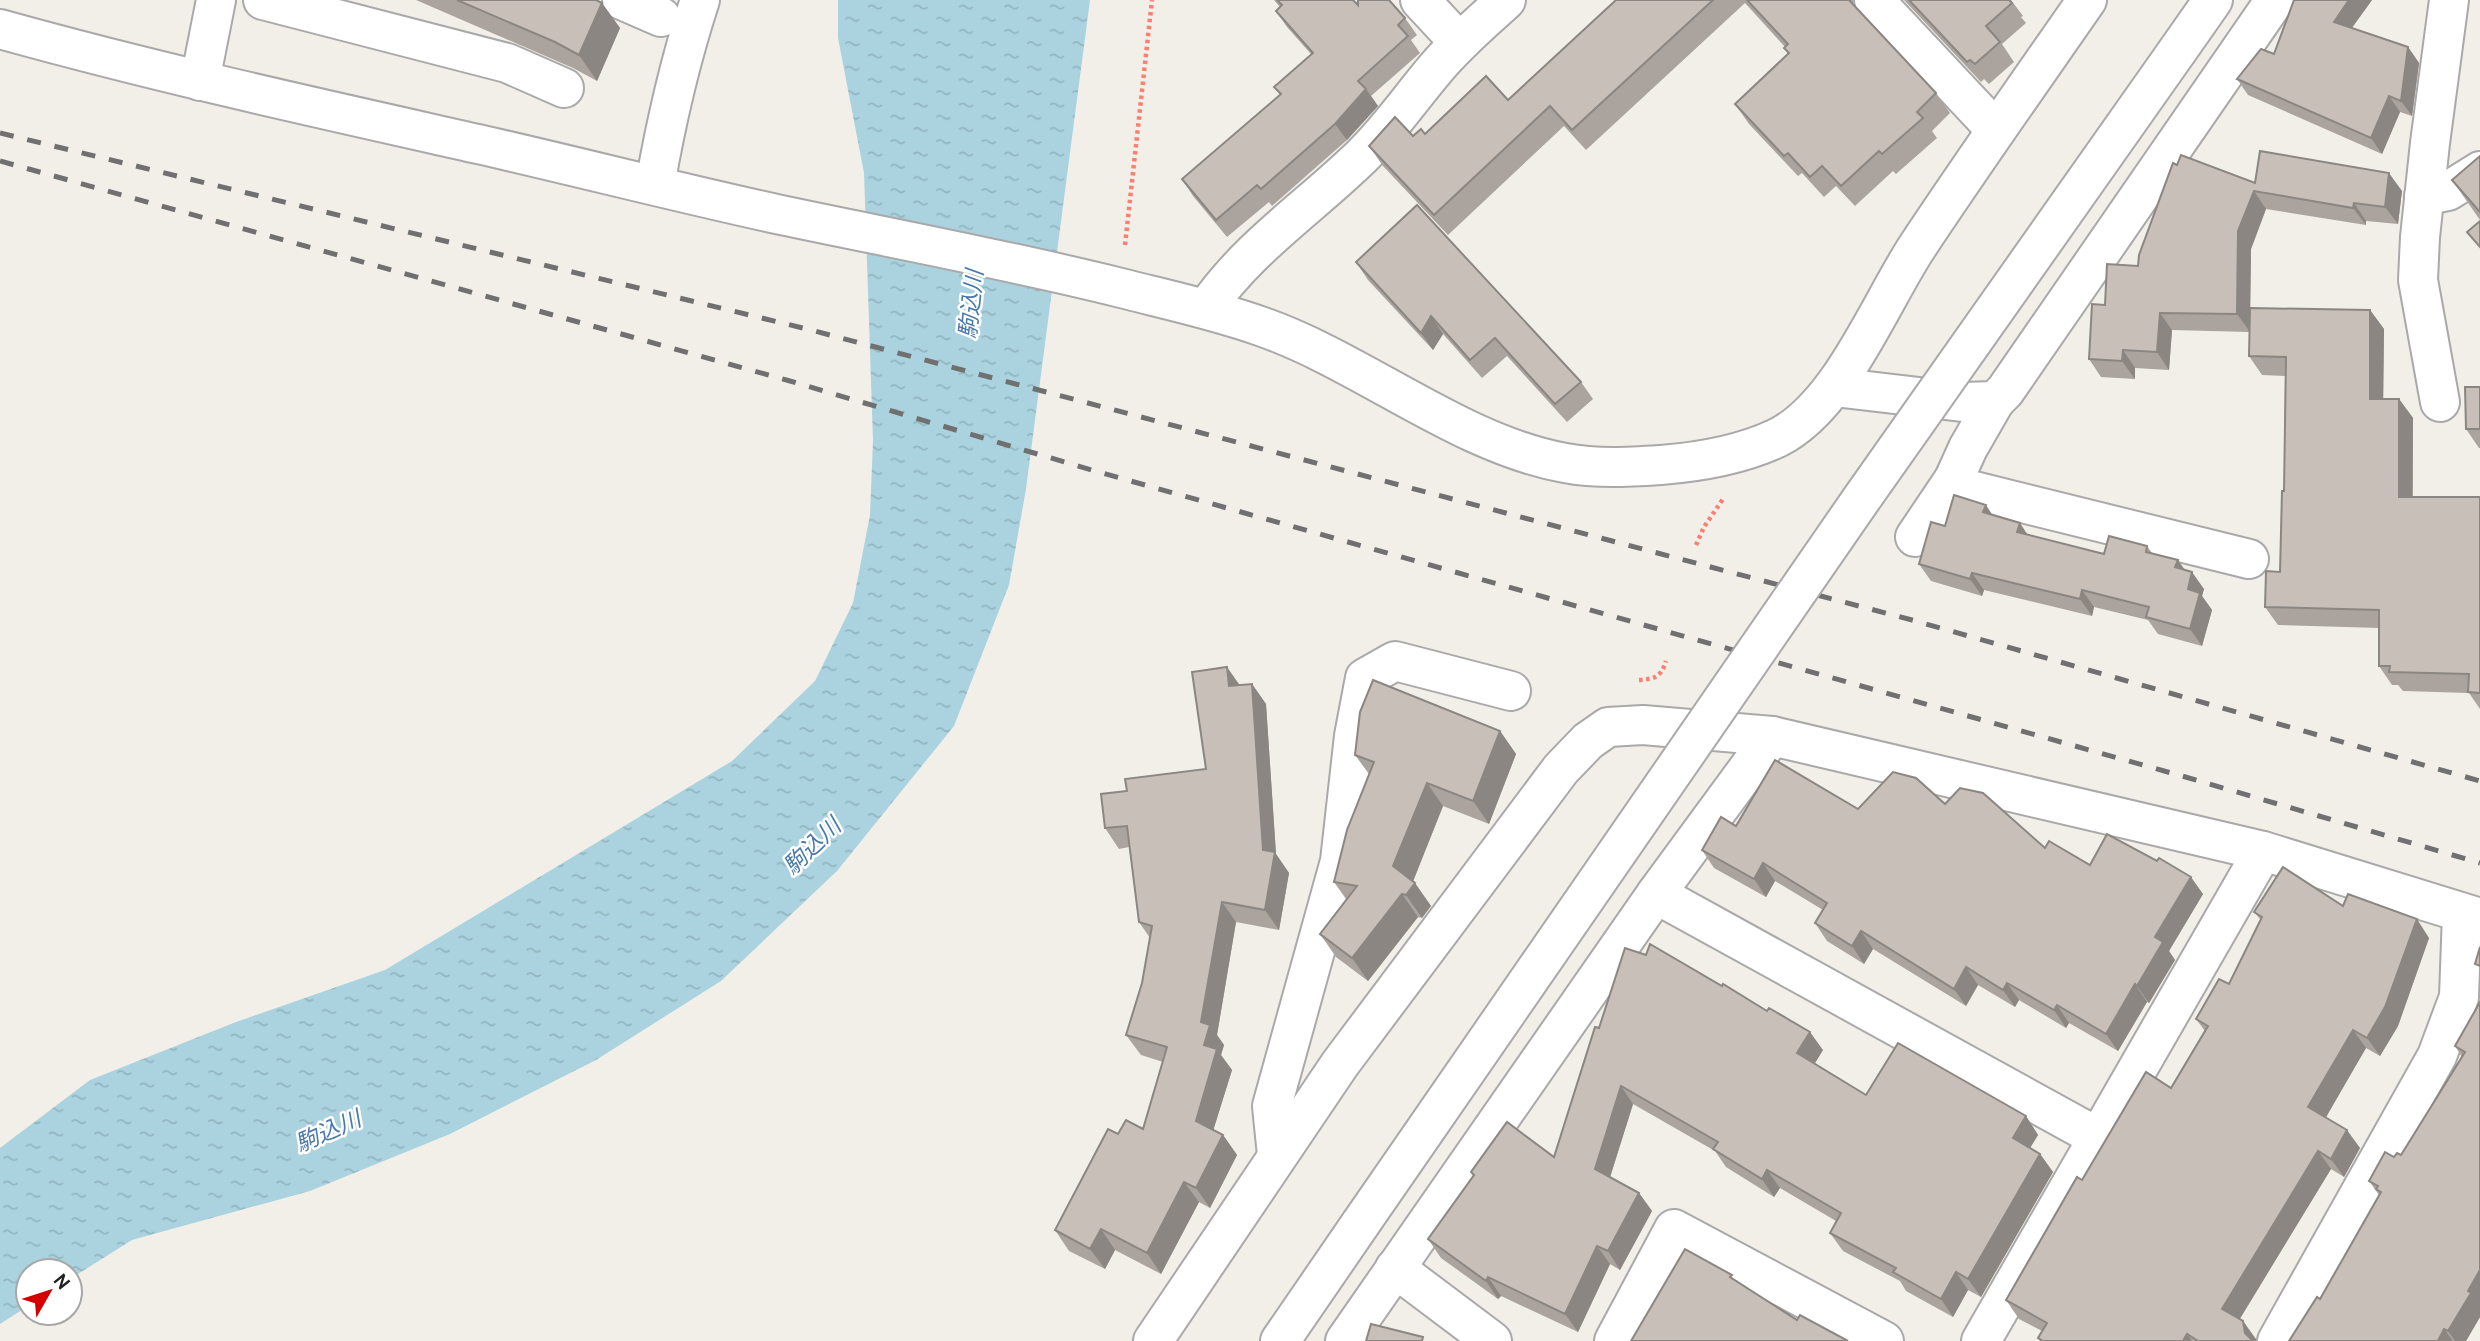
<svg xmlns="http://www.w3.org/2000/svg" width="2480" height="1341" font-family="Cabin,'Noto Sans JP',sans-serif">
<style>
.water{fill:url(#water-ripples)}
.lines{fill:none;stroke-linecap:round;stroke-linejoin:round}
.minor-casing{stroke:#a9a9a9;stroke-width:42}
.path{stroke:#fa8072;stroke-width:4.5;stroke-dasharray:3.5 3.5;stroke-linecap:butt}
.minor{stroke:#fff;stroke-width:38}
.rail{stroke:#707070;stroke-width:5;stroke-dasharray:14 14;stroke-linecap:butt}
.minor-bridge-casing{stroke:#a9a9a9;stroke-width:42;stroke-linecap:butt}
.minor-bridge{stroke:#fff;stroke-width:38}
.wall{fill:#aba49e}
.shaded-wall{fill:#8b8681}
.building{fill:#c7bfb8;stroke:#8b8681;stroke-width:2}
.labels{text-anchor:middle;stroke-width:5;stroke-linejoin:round;paint-order:stroke}
.water-label{font-size:23px;font-style:italic;fill:#4a7aab;stroke:#fff}
</style>
<defs>
<pattern id="water-ripples" width="26" height="14" patternUnits="userSpaceOnUse" patternTransform="scale(1.75)"><rect width="26" height="14" fill="#aad3df"/><path d="M2 4q2-2 4 0t4 0M15 11q2-2 4 0t4 0" fill="none" stroke="#92b5bf"/></pattern>
</defs>
<rect width="100%" height="100%" fill="#f2efe9"/>
<path class="water" d="M838 0H1090L1026 489 1009 585 954 726 837 871 721 981 596 1060 450 1134 310 1191 132 1240 70 1279V1271H28V1306L0 1324V1148L90 1080 236 1022 385 970 732 761 815 681 853 603 870 515 873 441 864 173 838 38Z"/>
<g class="lines">
<defs>
<g id="minor">
<path d="M263 0 507 63 564 88"/>
<path d="M622 0 661 17"/>
<path d="M1420 0 1459 42"/>
<path d="M1874 0 1996 130"/>
<path d="M0 29C158 73 318 108 478 144 579 167 680 193 781 215 895 239 1009 260 1121 288 1168 300 1215 310 1260 326 1362 361 1459 444 1565 463 1597 469 1629 467 1661 465 1699 462 1743 454 1777 438 1840 407 1879 305 1917 247 1972 164 2030 82 2087 0"/>
<path d="M2178 50 2213 0"/>
<path d="M200 81 216 0"/>
<path d="M655 185C666 122 680 61 700 0"/>
<path d="M2424 196 2448 191 2480 171"/>
<path d="M1206 309C1247 248 1310 207 1362 156 1390 129 1412 96 1437 67 1458 42 1482 22 1506 0"/>
<path d="M1834 387 1962 402 1995 401 2005 391 2275 0"/>
<path d="M2440 402 2418 280 2420 237 2430 143 2449 0"/>
<path d="M1954 479 1970 490 2249 559"/>
<path d="M1915 537 1954 479 1968 448 1995 401"/>
<path d="M1656 894 2097 1137"/>
<path d="M1277 1155 1272 1106 1340 861 1354 736 1365 678 1395 661 1511 691"/>
<path d="M1395 1268 1492 1341"/>
<path d="M1153 1341 1340 1064 1561 769 1588 741 1608 727 1643 725 1772 736 2263 851 2480 918"/>
<path d="M1280 1341 1361 1223"/>
<path d="M1345 1341 1656 894 1772 736"/>
<path d="M1614 1341 1674 1229 1884 1341"/>
<path d="M1981 1341 2263 851"/>
<path d="M2277 1341 2437 1056 2459 997 2462 913"/>
</g>
</defs>
<use href="#minor" class="minor-casing"/>
<g class="path">
<path d="M1125 245 1152 0"/>
<path d="M1696 545 1704 527 1723 499"/>
<path d="M1639 680C1655 679 1661 677 1666 661"/>
</g>
<use href="#minor" class="minor"/>
<g class="rail">
<path d="M0 133 807 329 1912 620 2480 781"/>
<path d="M0 161 790 381 1095 471 2182 776 2480 863"/>
</g>
<defs>
<path id="minor-bridge" d="M1361 1223 1860 501 2178 50"/>
</defs>
<use href="#minor-bridge" class="minor-bridge-casing"/>
<use href="#minor-bridge" class="minor-bridge"/>
</g>
<g class="wall">
<path d="M416 0H596L602 3 620 28 597 81 573 68Z"/>
<path d="M1274 0H1353L1358 5 1405 18 1417 35 1411 40 1420 53 1371 96 1378 106 1347 140 1272 206 1269 202 1227 237 1193 196 1182 179 1281 95 1274 87 1311 54 1287 27 1276 11 1280 7Z"/>
<path d="M1616 0H1853V4L1936 93 1950 113 1932 131 1937 138 1896 174 1893 171 1855 206 1836 186 1824 197 1802 173 1798 176 1749 124 1735 104 1788 54 1784 48 1785 47 1745 3 1586 150 1564 126 1448 235 1383 166 1369 146 1425 134 1508 100Z"/>
<path d="M1904 0H2011L2023 16 2021 17 2026 23 2002 44 2014 62 1989 84 1984 79 1981 82Z"/>
<path d="M2294 0H2372L2352 28 2408 47 2419 63 2412 116 2400 112 2382 154 2248 95 2237 79 2274 54Z"/>
<path d="M2480 156V220L2452 180Z"/>
<path d="M2177 165 2255 183 2402 191 2398 224 2366 221V225L2266 209 2251 249 2250 308 2370 310 2384 329 2383 399H2399L2413 418V497H2480V709L2469 693 2403 691 2398 685H2392L2379 666V628L2278 625 2265 607 2280 572 2284 491 2285 376 2262 375 2249 356V332L2172 330 2169 370 2135 368V379L2101 377 2089 359 2105 305 2138 266Z"/>
<path d="M1356 262 1581 382 1593 399 1567 422 1507 356 1482 378 1443 334 1433 350 1368 280Z"/>
<path d="M2480 387V448H2479L2466 429Z"/>
<path d="M1993 515 2028 535 2104 554 2147 546 2152 553 2178 560 2185 570 2204 589 2202 596 2212 610 2202 646 2158 634 2148 620 2094 607 2092 616 1984 590 1982 596 1931 581 1919 564Z"/>
<path d="M1252 684 1266 704 1276 854 1289 873 1279 930 1236 922 1217 1035 1224 1045 1221 1055 1232 1070 1213 1130 1223 1135 1237 1155 1210 1208 1199 1202 1161 1274 1115 1250 1105 1269 1069 1251 1055 1230 1118 1134 1143 1129 1163 1062 1141 1055 1126 1035 1142 983 1150 938 1139 922 1129 847 1119 849 1105 828 1127 791 1206 769 1239 685Z"/>
<path d="M1500 731 1516 754 1489 824 1443 806 1413 881 1431 906 1422 918 1418 917 1368 981 1336 957 1320 934 1346 899 1334 882 1369 774 1355 755Z"/>
<path d="M1945 804 2045 848 2090 865 2203 894 2169 951 2175 960 2149 1003 2147 1002 2118 1051 2069 1023 2066 1028 2019 1000 2015 1007 1978 985 1966 1006 1873 949 1864 964 1827 941 1815 923 1823 910 1775 881 1766 897 1714 868 1702 850 1736 826 1858 809Z"/>
<path d="M2343 906 2429 938 2398 1026 2380 1056 2366 1048 2325 1117 2360 1148 2344 1177 2331 1169 2239 1319 2243 1321 2256 1341H2040L2038 1338 2042 1331 2019 1319 2006 1300 2082 1180 2171 1088 2205 1031 2196 1019 2229 984 2261 920 2254 912Z"/>
<path d="M2480 1002V1317L2466 1341H2289L2320 1299 2379 1195 2369 1181 2394 1157 2401 1155 2462 1057 2455 1046Z"/>
<path d="M1599 1028 1823 1050 1815 1063 1866 1095 2026 1116 2038 1135 2030 1148 2040 1154 2053 1172 1981 1297 1968 1290 1953 1317 1906 1291 1900 1281 1843 1251 1830 1233 1836 1221 1780 1188 1774 1197 1726 1167 1715 1151 1633 1104 1610 1177 1639 1193 1652 1211 1620 1270 1610 1264 1578 1332 1501 1296 1498 1299 1441 1258 1428 1239 1473 1176 1471 1172 1554 1157Z"/>
</g>
<g class="shaded-wall">
<path d="M2349 0H2372L2345 37 2334 22Z"/>
<path d="M602 3 620 28 597 81 579 55Z"/>
<path d="M2408 47 2419 63 2412 116 2401 101Z"/>
<path d="M1366 89 1378 106 1347 140 1335 124Z"/>
<path d="M2389 96 2400 112 2382 154 2371 138Z"/>
<path d="M2389 173 2402 191 2398 224 2385 207Z"/>
<path d="M2254 191 2266 209 2251 249 2250 332 2237 314 2238 231Z"/>
<path d="M2354 203 2366 221V225L2353 208Z"/>
<path d="M2370 310 2384 329 2383 418 2370 399Z"/>
<path d="M2160 313 2172 330 2169 370 2157 352Z"/>
<path d="M1431 316 1443 334 1433 350 1421 333Z"/>
<path d="M2123 350 2135 368V379L2122 361Z"/>
<path d="M2399 399 2413 418 2412 516 2399 497Z"/>
<path d="M1986 505 1997 522 1983 512Z"/>
<path d="M2020 523 2031 540 2017 532Z"/>
<path d="M2178 560 2189 577 2175 567Z"/>
<path d="M2192 572 2204 589 2202 596 2212 610 2202 646 2190 629 2188 589Z"/>
<path d="M1972 573 1984 590 1982 596 1970 579Z"/>
<path d="M2082 590 2094 607 2092 616 2080 599Z"/>
<path d="M1227 667 1241 687 1229 686Z"/>
<path d="M1252 684 1266 704 1276 854 1289 873 1279 930 1265 910 1263 850Z"/>
<path d="M1500 731 1516 754 1489 824 1473 801Z"/>
<path d="M1427 783 1443 806 1410 889 1393 866Z"/>
<path d="M1763 863 1775 881 1766 897 1754 879Z"/>
<path d="M2191 877 2203 894 2169 951 2175 960 2149 1003 2137 986 2155 937Z"/>
<path d="M1415 883 1431 906 1422 918 1406 895Z"/>
<path d="M1402 894 1418 917 1368 981 1352 958Z"/>
<path d="M1222 902 1236 922 1217 1035 1224 1045 1221 1055 1232 1070 1210 1141 1196 1121 1204 1045 1201 1022Z"/>
<path d="M2417 919 2429 938 2398 1026 2380 1056 2367 1038Z"/>
<path d="M1861 931 1873 949 1864 964 1852 946Z"/>
<path d="M1966 967 1978 985 1966 1006 1954 989Z"/>
<path d="M2007 983 2019 1000 2015 1007 2003 990Z"/>
<path d="M2135 984 2147 1002 2118 1051 2106 1034Z"/>
<path d="M2057 1005 2069 1023 2066 1028 2054 1010Z"/>
<path d="M2353 1030 2366 1048 2321 1126 2308 1107Z"/>
<path d="M1810 1032 1823 1050 1810 1071 1797 1053Z"/>
<path d="M1621 1086 1633 1104 1607 1187 1595 1169Z"/>
<path d="M2026 1116 2038 1135 2025 1156 2013 1138Z"/>
<path d="M2347 1130 2360 1148 2344 1177 2331 1159Z"/>
<path d="M1223 1135 1237 1155 1210 1208 1196 1188Z"/>
<path d="M2318 1151 2331 1169 2235 1327 2222 1309Z"/>
<path d="M2040 1154 2053 1172 1981 1297 1968 1279Z"/>
<path d="M1767 1170 1780 1188 1774 1197 1762 1179Z"/>
<path d="M1184 1182 1199 1202 1161 1274 1147 1253Z"/>
<path d="M1639 1193 1652 1211 1620 1270 1608 1251Z"/>
<path d="M1101 1229 1115 1250 1105 1269 1090 1249Z"/>
<path d="M1597 1246 1610 1264 1578 1332 1565 1314Z"/>
<path d="M2480 1270V1317L2466 1341H2455L2448 1331 2468 1291Z"/>
<path d="M1956 1272 1968 1290 1953 1317 1941 1299Z"/>
<path d="M1488 1277 1501 1296 1498 1299 1486 1281Z"/>
<path d="M2243 1321 2256 1339V1341H2251L2245 1333Z"/>
<path d="M2444 1329 2453 1341H2438Z"/>
<path d="M2187 1334 2192 1341H2183Z"/>
</g>
<g class="building">
<path d="M457 0H596L602 3 579 55 555 42Z"/>
<path d="M1277 0H1353L1358 5V0H1389L1405 18 1398 25 1408 36 1358 81 1366 89 1335 124 1261 189 1257 185 1216 220 1182 179 1281 94 1274 87 1313 53 1276 11 1282 5Z"/>
<path d="M1616 0H1713L1572 130 1550 106 1434 215 1369 146 1395 117 1413 136 1421 129 1425 134 1486 76 1508 100Z"/>
<path d="M1747 0H1849L1936 93 1917 112 1923 118 1882 154 1879 151 1841 186 1822 166 1810 177 1788 153 1784 156 1735 104 1789 53 1784 48 1788 44Z"/>
<path d="M1909 0H2009L2012 3 1986 26 2000 42 1975 64 1970 60 1967 62Z"/>
<path d="M2294 0H2349L2334 22 2408 47 2401 101 2389 96 2371 138 2237 79 2261 49 2274 54Z"/>
<path d="M2260 151 2389 173 2385 207 2354 203 2353 208 2254 191 2238 231 2237 314 2160 313 2157 352 2123 350 2122 361 2089 359 2092 304 2105 305 2107 264 2138 266 2139 255 2173 163 2177 165 2181 155 2255 183Z"/>
<path d="M2480 156V212L2452 180Z"/>
<path d="M1417 205 1581 382 1555 404 1495 338 1470 360 1431 316 1421 333 1356 262Z"/>
<path d="M2480 221V247L2467 232Z"/>
<path d="M2250 308 2370 310V399H2399V497H2480V693L2468 692 2469 674 2389 672 2390 666H2379V610L2265 607 2266 571 2280 572 2282 491H2284L2286 357 2249 356Z"/>
<path d="M2465 387H2480V429H2466Z"/>
<path d="M1954 495 1986 505 1983 512 2020 523 2017 532 2104 554 2109 536 2147 546 2146 552 2178 560 2175 567 2192 572 2188 589 2200 593 2190 629 2146 617 2149 607 2082 590 2080 599 1972 573 1970 579 1919 564 1931 522 1945 526Z"/>
<path d="M1227 667 1229 686 1252 684 1263 850 1275 852 1265 910 1222 902 1201 1022 1210 1025 1204 1045 1217 1049 1196 1121 1223 1135 1196 1188 1184 1182 1147 1253 1101 1229 1090 1249 1055 1230 1108 1129 1118 1134 1126 1120 1143 1129 1167 1047 1126 1035 1142 983 1152 926 1139 922 1127 826 1105 828 1101 794 1127 791 1125 779 1206 769 1192 672Z"/>
<path d="M1373 680 1500 731 1473 801 1427 783 1393 866 1415 883 1406 895 1402 894 1352 958 1320 934 1357 886 1334 882 1347 830 1374 762 1355 755 1360 712Z"/>
<path d="M1775 760 1858 809 1893 772 1916 778 1945 804 1960 788 1983 793 2045 848 2049 841 2090 865 2107 834 2157 861 2159 858 2191 877 2155 937 2163 942 2137 986 2135 984 2106 1034 2057 1005 2054 1010 2007 983 2003 990 1966 967 1954 989 1861 931 1852 946 1815 923 1827 903 1763 863 1754 879 1702 850 1721 817 1736 826Z"/>
<path d="M2283 867 2343 906 2348 894 2417 919 2385 1007 2367 1038 2353 1030 2308 1107 2347 1130 2331 1159 2318 1151 2222 1309 2243 1321 2245 1333 2253 1341H2198L2187 1334 2183 1341H2043L2038 1338 2047 1323 2006 1300 2077 1177 2082 1180 2146 1072 2171 1088 2208 1026 2196 1019 2219 979 2229 984 2262 917 2254 912Z"/>
<path d="M1650 944 1722 986 1723 984 1767 1011 1769 1008 1810 1032 1797 1053 1866 1095 1898 1043 2026 1116 2013 1138 2040 1154 1968 1279 1956 1272 1941 1299 1893 1272 1896 1268 1830 1233 1841 1213 1767 1170 1762 1179 1713 1149 1718 1142 1621 1086 1595 1169 1639 1193 1608 1251 1597 1246 1565 1314 1488 1277 1486 1281 1428 1239 1474 1175 1471 1172 1507 1122 1554 1157 1595 1027 1599 1028 1625 948 1646 955Z"/>
<path d="M2480 947V966L2475 964Z"/>
<path d="M2480 1002V1270L2468 1291 2471 1293 2448 1331 2444 1329 2438 1341H2289L2317 1297 2320 1299 2381 1192 2376 1189 2378 1186 2369 1181 2385 1152 2394 1157 2397 1153 2401 1155 2465 1052 2455 1046Z"/>
<path d="M1685 1249 1732 1275 1730 1277 1797 1320 1800 1315 1848 1341H1631Z"/>
<path d="M1371 1324 1423 1337 1422 1341H1366Z"/>
</g>
<g class="labels">
<g class="water-label">
<text transform="translate(971 304) rotate(-84)" y="8">駒込川</text>
<text transform="translate(812 846) rotate(-44)" y="8">駒込川</text>
<text transform="translate(328 1131) rotate(-24)" y="8">駒込川</text>
</g>
</g>
<g transform="translate(49 1292) rotate(51)"><circle r="33" fill="#ffffff" stroke="#a7a7a7" stroke-width="2"/>
<path d="M0-5L12 26L0 18L-12 26Z" fill="#d40000"/>
<text y="-10" font-size="19" font-weight="bold" text-anchor="middle" fill="#222222">N</text>
</g>
</svg>
